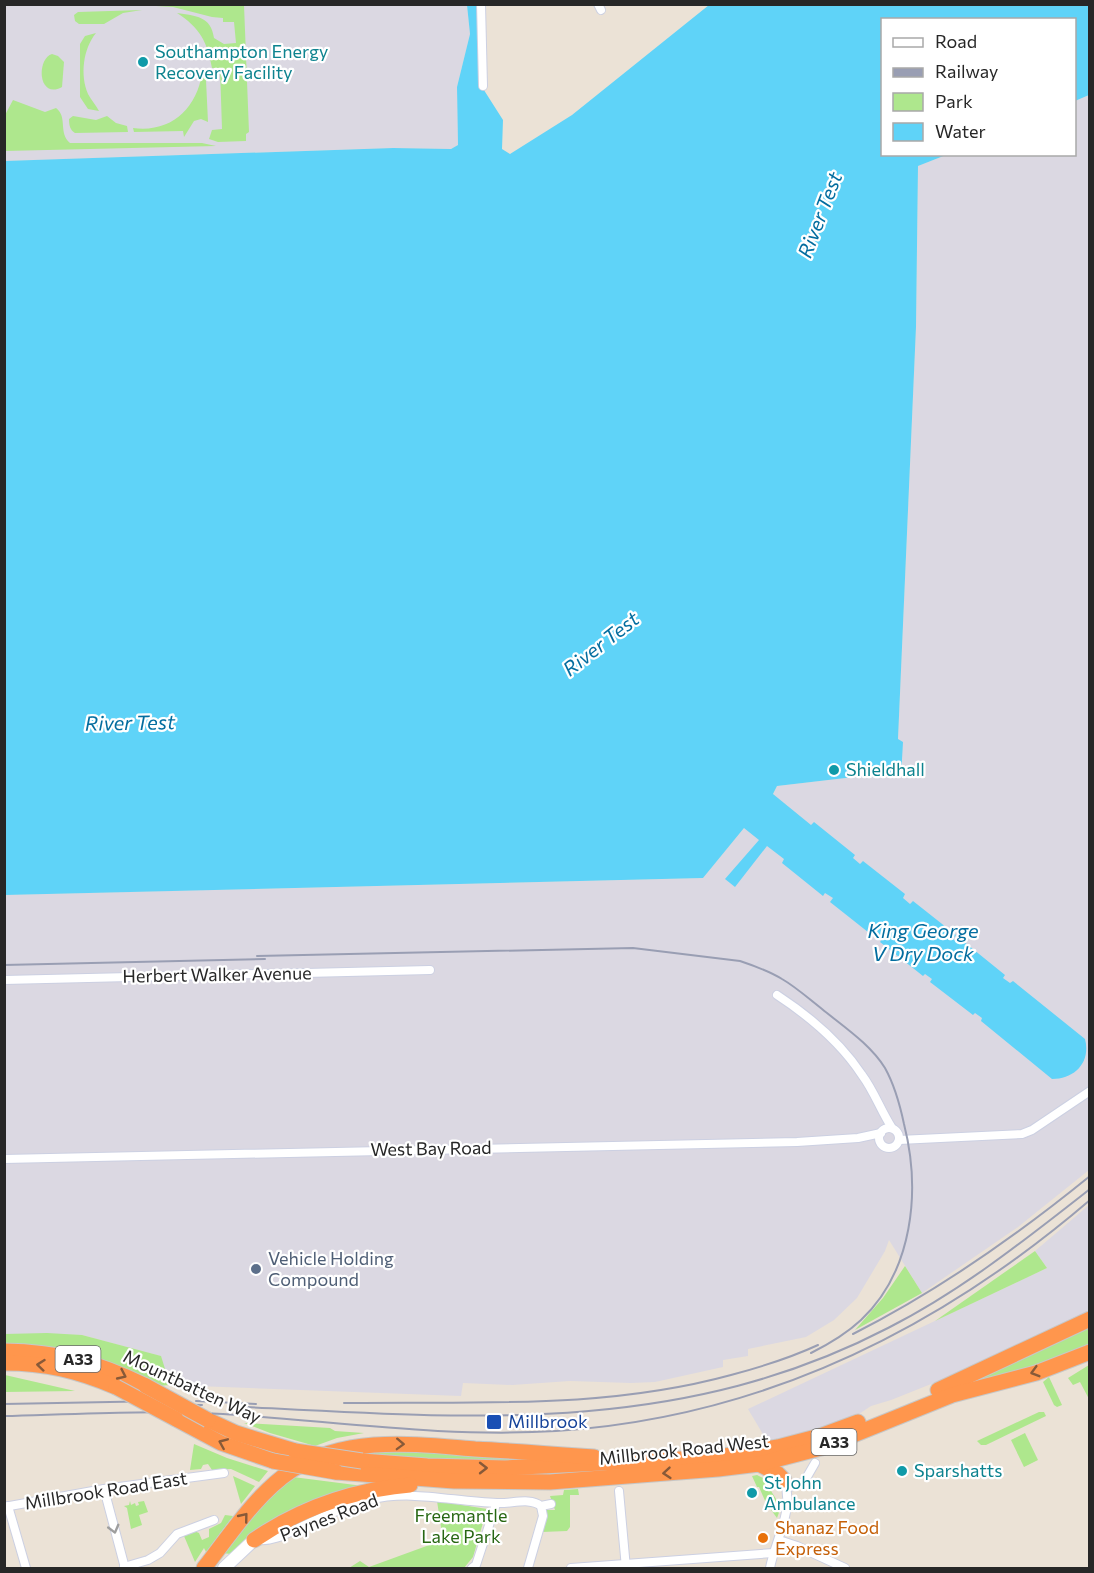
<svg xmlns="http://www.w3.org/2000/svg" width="1094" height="1573" font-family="Commissioner,sans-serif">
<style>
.industrial{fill:#dbd8e2}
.green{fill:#aee78d}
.water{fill:#5fd3f8}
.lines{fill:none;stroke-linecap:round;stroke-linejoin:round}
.street-casing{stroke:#ccd0e2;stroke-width:10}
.secondary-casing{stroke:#ccd0e2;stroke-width:14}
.highway-casing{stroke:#c7c7c7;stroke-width:17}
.street{stroke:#fff;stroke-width:8}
.secondary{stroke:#fff;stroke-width:12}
.highway{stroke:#ff964d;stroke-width:15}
.rail{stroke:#999eb3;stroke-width:2}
.highway-bridge-casing{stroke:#c7c7c7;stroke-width:17;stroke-linecap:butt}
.highway-bridge{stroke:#ff964d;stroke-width:15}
.oneway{stroke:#885938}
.oneway2{stroke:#9e9e9e}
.culture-dot{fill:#0f9aa8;stroke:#fff;stroke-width:2}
.service-dot{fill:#5c6f8a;stroke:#fff;stroke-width:2}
.transit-dot{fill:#1a4fb4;stroke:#fff;stroke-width:2}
.food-dot{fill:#e8710a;stroke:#fff;stroke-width:2}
.labels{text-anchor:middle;stroke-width:4.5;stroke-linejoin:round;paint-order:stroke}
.shield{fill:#fff;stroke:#686868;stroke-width:1.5}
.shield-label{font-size:16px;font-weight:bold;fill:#272727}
.culture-label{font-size:18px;fill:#0d838f;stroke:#fff;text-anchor:start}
.street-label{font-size:18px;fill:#272727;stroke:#fff}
.service-label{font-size:18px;fill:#4e5e75;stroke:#fff;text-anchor:start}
.transit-label{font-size:18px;fill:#164399;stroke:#fff;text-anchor:start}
.park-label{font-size:18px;fill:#276713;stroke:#fff}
.food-label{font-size:18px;fill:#c56008;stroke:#fff;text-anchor:start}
.water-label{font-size:20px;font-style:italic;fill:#036d9f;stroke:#fff}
</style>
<rect width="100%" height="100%" fill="#ebe2d6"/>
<g class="industrial">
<path d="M4 5H467L470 34 457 87 458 145 451 149 393 148 5 161Z"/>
<path d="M1089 95V1170L1018 1227 922 1293 889 1240 885 1251 857 1298 834 1320 806 1337 748 1349V1356L723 1360V1367L655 1382 631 1383 570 1381 512 1385 463 1383 461 1396 170 1385 160 1356 82 1335 5 1334 4 895 703 878 744 828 788 806 773 795 777 786 871 775 901 777 898 739 916 327 918 166 946 155 1074 154 1075 101Z"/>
<path d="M1089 1205V1311L946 1378 891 1400 871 1406 859 1414 810 1431 767 1441 748 1409 1047 1268 1035 1251Z"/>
</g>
<g class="green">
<path d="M139 5H244L249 132 246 134V141L218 142 209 139 212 130 222 129 220 68H212C207 41 200 28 177 13 196 16 211 16 214 38L224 44 236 43 234 22H223V18L212 17 173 7Z"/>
<path d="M142 10 123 13 104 24H79L75 21 74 15 78 12Z"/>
<path d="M96 33C83 49 80 75 88 94 91 100 96 105 99 111L88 109 80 97V44L85 36Z"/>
<path d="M52 54 58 56 64 62 62 87C38 100 36 59 52 54Z"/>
<path d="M202 74 206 80 208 122 201 119 194 121 184 137 183 131 134 132 133 128C171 133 196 109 202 74Z"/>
<path d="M13 100 45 112 56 108C68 117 58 133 70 143H202L216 146 5 151 4 117Z"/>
<path d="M73 116 96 120 107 116 116 123 127 126 128 132 75 133C70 130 69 125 69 119Z"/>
<path d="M1035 1251 1047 1268 935 1321Z"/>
<path d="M905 1266 922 1293 855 1330 883 1298Z"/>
<path d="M1089 1328V1347L1055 1362 978 1383 977 1380Z"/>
<path d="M47 1333 82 1335 161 1356 170 1385 158 1386 5 1344 4 1334Z"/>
<path d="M1089 1365 1090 1398 1089 1399 1080 1382 1073 1385 1068 1378Z"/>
<path d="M5 1375 75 1391 5 1392Z"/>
<path d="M1049 1377 1062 1405 1057 1407 1054 1405 1043 1382Z"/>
<path d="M1039 1412H1044L1046 1416 986 1445H981L977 1441Z"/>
<path d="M244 1423 330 1428 335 1431 364 1433 337 1438 315 1446 270 1433Z"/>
<path d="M1025 1433 1038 1460 1024 1467 1011 1440Z"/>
<path d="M194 1444 227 1458 268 1471 259 1482 231 1469 212 1470 208 1464 203 1465 201 1469 190 1470Z"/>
<path d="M382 1448 556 1461 446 1462 354 1453Z"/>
<path d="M757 1475 763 1478 781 1507 777 1518 766 1503 759 1487H757L752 1476Z"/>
<path d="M233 1476 255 1486 241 1504Z"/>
<path d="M293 1477 363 1486 232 1554 220 1553 263 1503Z"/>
<path d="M578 1489 579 1495H570V1527L567 1531 542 1532 545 1510H555L550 1496 563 1495 564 1490Z"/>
<path d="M130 1501 131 1505 135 1503 136 1506 139 1505 138 1502 144 1501 148 1512 139 1515 142 1525 131 1529 127 1508 124 1506 129 1505Z"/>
<path d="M437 1501 487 1509 473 1557 464 1568H349L360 1561 369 1567 443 1540Z"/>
<path d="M225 1515 233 1516 206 1552 204 1548 195 1562 184 1536 194 1531 199 1533 202 1540 209 1537V1529L221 1523Z"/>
</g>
<path class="water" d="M467 5H478L482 87 503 120 502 149 510 154 572 115 709 5H1089V95L1075 101 1074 20H882V154L946 155 918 166 916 327 898 739 903 742 901 777 871 775 777 786 773 794 811 825 814 822 855 855 853 858 860 864 863 861 905 894 903 898 910 904 913 901 956 935 953 939 960 944 963 941 1005 975 1003 978 1010 983 1013 981 1085 1039C1091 1062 1075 1079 1052 1079L981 1021 982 1018 975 1013 973 1015 930 982 932 979 925 974 923 976 880 942 883 938 876 933 873 936 830 902 833 898 825 893 823 896 782 863 784 859 767 846 735 887 725 879 759 840 744 828 703 878 5 895 4 161 393 148 451 149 458 145 457 87 470 34Z"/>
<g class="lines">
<defs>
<g id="street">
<path d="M481 4 483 86"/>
<path d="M598 4 601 10"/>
<path d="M4 980 430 970"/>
<path d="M777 995C809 1016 841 1043 862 1075 874 1091 881 1111 892 1128"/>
<circle cx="889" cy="1138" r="10"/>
<path d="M899 1140 1022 1134 1032 1130 1090 1091"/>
<path d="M4 1159 797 1142 858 1138 881 1133"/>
<path d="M787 1488 804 1482 815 1463"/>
<path d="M104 1489 125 1568"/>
<path d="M619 1491 626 1568"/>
<path d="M8 1506 26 1568"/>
<path d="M4 1507 104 1489 224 1473"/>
<path d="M258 1540C275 1542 289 1532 305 1525 325 1516 347 1505 369 1500 411 1489 454 1502 497 1503 511 1504 530 1497 541 1506L551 1504"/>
<path d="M779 1540 797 1546 845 1568"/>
<path d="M124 1567 148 1560 160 1553 177 1534 214 1520"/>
<path d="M472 1568 476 1565 496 1504"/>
<path d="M528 1568 543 1516 541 1506"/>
<path d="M571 1568 773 1553"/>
<path d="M770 1568C775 1540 795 1510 784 1480"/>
</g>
<path id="secondary" d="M224 1568 254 1540"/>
<g id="highway">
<path d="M4 1351C60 1352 96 1362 146 1386"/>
<path d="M4 1363C46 1363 78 1371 116 1387"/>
<path d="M938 1390 1090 1319"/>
<path d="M176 1419 221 1443 273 1461"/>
<path d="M208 1420 236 1433 295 1451"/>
<path d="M362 1461 427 1466 505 1468 719 1457 778 1447 820 1436 858 1422"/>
<path d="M759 1464 778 1474 784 1480"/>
<path d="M336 1472 454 1481 550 1482 718 1469 759 1464 821 1448 952 1395 1036 1373 1090 1352"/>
<path d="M254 1540C301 1508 353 1490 410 1485"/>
<path d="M204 1568C230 1535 256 1494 292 1470 348 1435 413 1444 475 1449 515 1451 554 1454 594 1457"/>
</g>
</defs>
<use href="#street" class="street-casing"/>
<use href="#secondary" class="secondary-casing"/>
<use href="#highway" class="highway-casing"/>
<use href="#street" class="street"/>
<use href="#secondary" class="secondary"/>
<use href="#highway" class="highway"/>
<g class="rail">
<path d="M257 956 633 948 740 961C755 966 769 971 782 979 796 987 809 999 822 1009 844 1027 870 1044 885 1068 895 1086 900 1105 904 1124 921 1191 913 1271 861 1320 846 1334 829 1344 811 1353"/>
<path d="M4 965 265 959"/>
<path d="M853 1334C938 1291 1015 1237 1090 1176"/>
<path d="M196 1401 256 1404"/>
<path d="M344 1403C475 1401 603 1410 731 1375 761 1367 790 1358 818 1345"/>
<path d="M4 1404 163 1401"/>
<path d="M154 1404 202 1405"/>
<path d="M247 1407C471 1419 682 1435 888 1328 961 1291 1025 1240 1090 1189"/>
<path d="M4 1416C77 1414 150 1410 223 1414 333 1421 445 1438 556 1431 759 1418 937 1331 1090 1200"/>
</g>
<defs>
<g id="highway-bridge">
<path d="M146 1386 208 1420"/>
<path d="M116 1387 176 1419"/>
<path d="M295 1451 362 1461"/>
<path d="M273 1461 336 1472"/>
</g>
</defs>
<use href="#highway-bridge" class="highway-bridge-casing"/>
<use href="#highway-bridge" class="highway-bridge"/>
</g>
<defs><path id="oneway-chevron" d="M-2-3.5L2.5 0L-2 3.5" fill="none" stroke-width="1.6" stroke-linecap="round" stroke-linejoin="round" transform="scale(1.5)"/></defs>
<g class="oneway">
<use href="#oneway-chevron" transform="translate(41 1365) rotate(-174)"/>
<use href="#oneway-chevron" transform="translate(1035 1372) rotate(164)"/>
<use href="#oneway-chevron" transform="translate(122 1375) rotate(25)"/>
<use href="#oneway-chevron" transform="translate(223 1443) rotate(-157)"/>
<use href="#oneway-chevron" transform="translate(400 1444) rotate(2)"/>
<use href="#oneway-chevron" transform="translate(483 1468)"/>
<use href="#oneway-chevron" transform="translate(667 1473) rotate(175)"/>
<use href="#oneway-chevron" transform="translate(244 1517) rotate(-51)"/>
</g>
<use class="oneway2" href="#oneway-chevron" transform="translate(114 1529) rotate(75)"/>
<g class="culture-dot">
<circle cx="143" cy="62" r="6"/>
<circle cx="834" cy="770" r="6"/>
<circle cx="902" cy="1471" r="6"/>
<circle cx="752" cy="1493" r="6"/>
</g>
<circle class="service-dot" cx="256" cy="1269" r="6"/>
<rect class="transit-dot" x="486" y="1414" width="16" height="16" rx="3"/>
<circle class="food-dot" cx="763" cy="1538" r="6"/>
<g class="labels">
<g class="shield">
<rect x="55.5" y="1346" width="45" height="26" rx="4.5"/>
<rect x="811.5" y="1429" width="45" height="26" rx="4.5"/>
</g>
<g class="shield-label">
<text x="78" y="1365">A33</text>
<text x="834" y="1448">A33</text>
</g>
<g class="culture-label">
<text x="155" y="58">Southampton Energy<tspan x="155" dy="21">Recovery Facility</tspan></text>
<text x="846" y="776">Shieldhall</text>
<text x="914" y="1477">Sparshatts</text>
<text x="764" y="1489">St John<tspan x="764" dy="21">Ambulance</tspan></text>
</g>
<g class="street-label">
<text transform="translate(217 975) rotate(-1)" y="6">Herbert Walker Avenue</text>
<text transform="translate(431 1149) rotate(-1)" y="6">West Bay Road</text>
<text transform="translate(192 1387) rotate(25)" y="6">Mountbatten Way</text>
<text transform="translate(684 1450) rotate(-6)" y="6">Millbrook Road West</text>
<text transform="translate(106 1491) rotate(-9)" y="6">Millbrook Road East</text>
<text transform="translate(329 1518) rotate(-21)" y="6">Paynes Road</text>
</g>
<g class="service-label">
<text x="268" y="1265">Vehicle Holding<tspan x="268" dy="21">Compound</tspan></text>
</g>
<g class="transit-label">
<text x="508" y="1428">Millbrook</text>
</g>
<g class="park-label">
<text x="461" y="1522">Freemantle<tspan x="461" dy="21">Lake Park</tspan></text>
</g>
<g class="food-label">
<text x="775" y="1534">Shanaz Food<tspan x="775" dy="21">Express</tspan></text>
</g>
<g class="water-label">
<text transform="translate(820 215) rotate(-69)" y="7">River Test</text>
<text transform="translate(601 644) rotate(-38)" y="7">River Test</text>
<text transform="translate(130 723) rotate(-1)" y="7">River Test</text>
<text x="923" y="938">King George<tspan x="923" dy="23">V Dry Dock</tspan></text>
</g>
</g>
<rect width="1094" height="1573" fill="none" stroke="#272727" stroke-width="12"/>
<rect x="881" y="18" width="195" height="138" fill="#ffffff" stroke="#a9a9a9" stroke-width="1.5"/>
<rect x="893" y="38" width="30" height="9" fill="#ffffff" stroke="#a9a9a9" stroke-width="1.5"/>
<text x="935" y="48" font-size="18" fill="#272727">Road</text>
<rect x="893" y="68" width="30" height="9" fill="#999eb3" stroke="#a9a9a9" stroke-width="1.5"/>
<text x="935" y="78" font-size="18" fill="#272727">Railway</text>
<rect x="893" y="93" width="30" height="18" fill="#aee78d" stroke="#a9a9a9" stroke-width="1.5"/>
<text x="935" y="108" font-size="18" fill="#272727">Park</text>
<rect x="893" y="123" width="30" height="18" fill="#5fd3f8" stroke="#a9a9a9" stroke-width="1.5"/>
<text x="935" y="138" font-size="18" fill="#272727">Water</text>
</svg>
